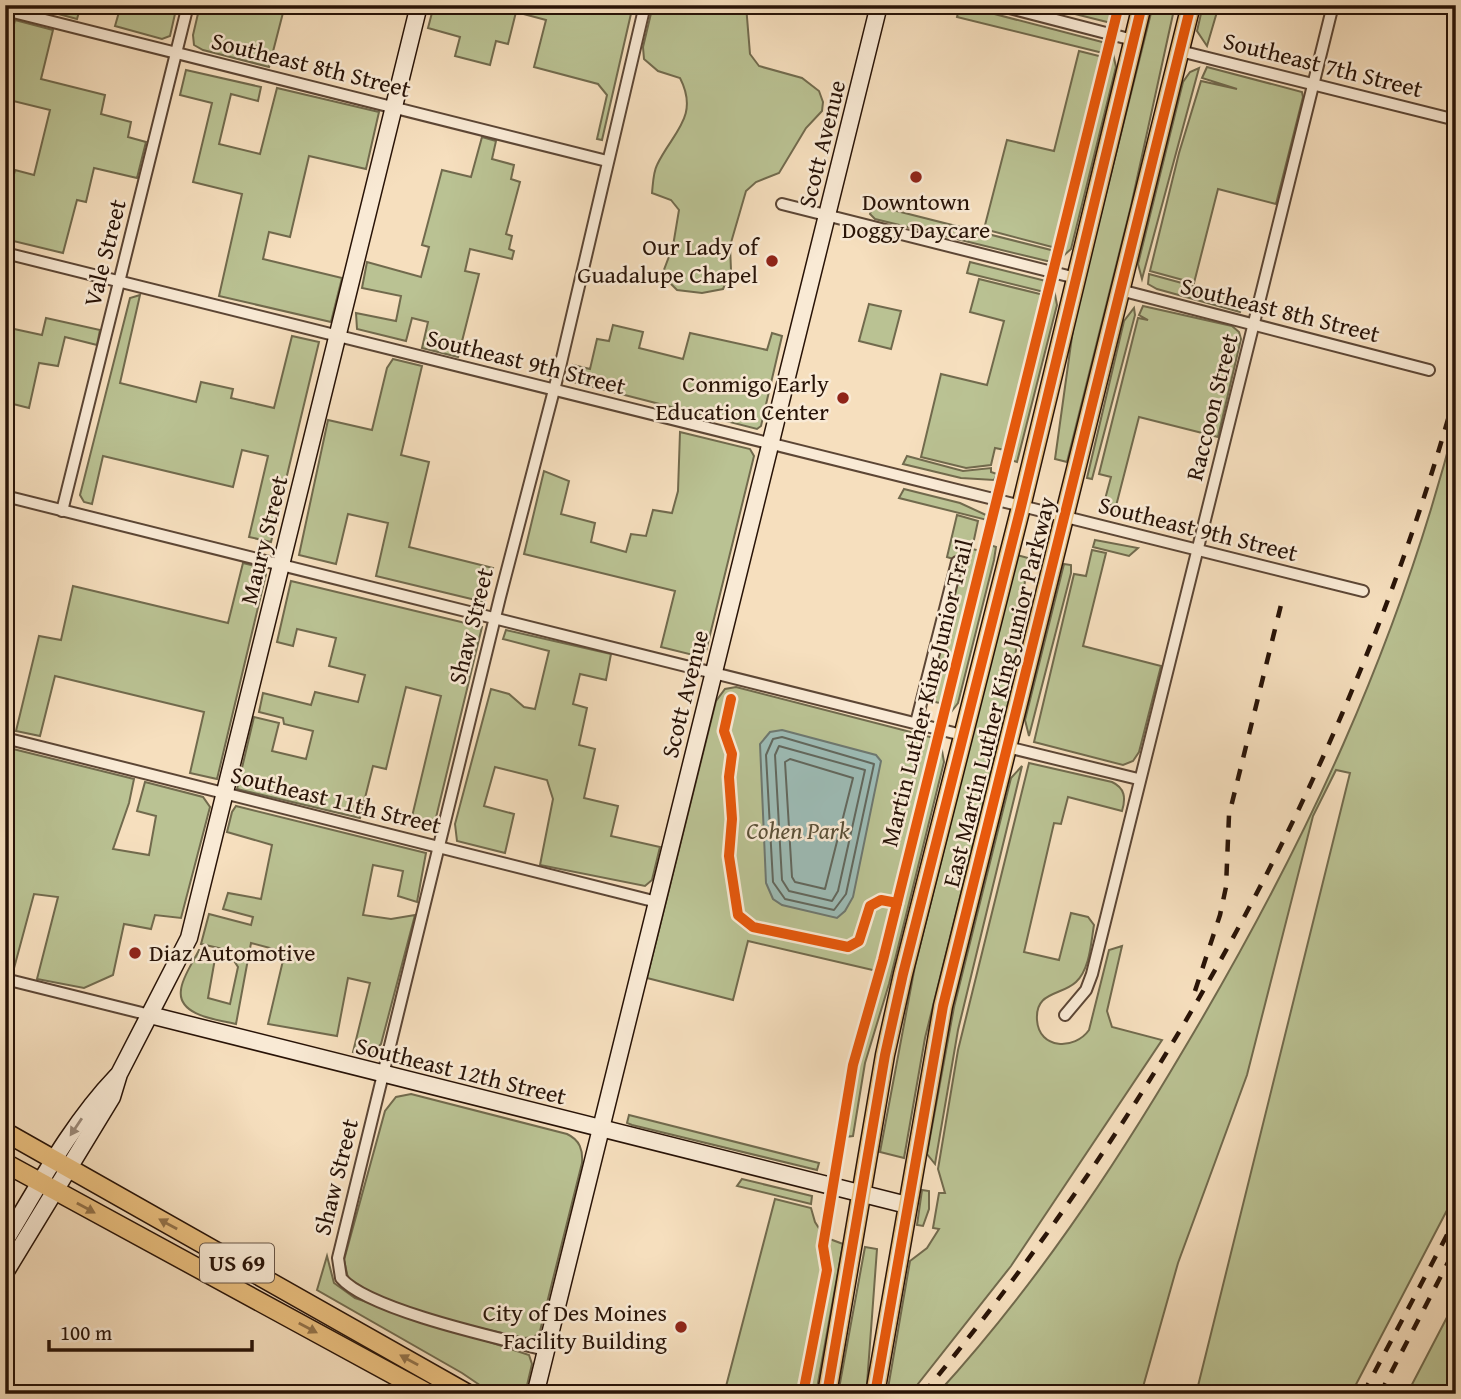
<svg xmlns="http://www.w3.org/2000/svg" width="1461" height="1399" font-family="'Gentium Book Plus',serif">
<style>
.green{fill:#bac293;stroke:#716a4d;stroke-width:2}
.water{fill:#9dbcb6;stroke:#6e7870;stroke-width:2}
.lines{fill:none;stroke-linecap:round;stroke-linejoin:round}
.shore{stroke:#62685e;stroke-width:2}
.street-casing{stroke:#5c4635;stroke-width:14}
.secondary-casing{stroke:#281307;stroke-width:19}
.primary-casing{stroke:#281307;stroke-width:21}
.street{stroke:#f9ead5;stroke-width:10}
.secondary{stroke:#f9ead5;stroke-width:16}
.primary{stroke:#ebc07f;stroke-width:18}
.rail{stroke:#281307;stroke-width:4.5;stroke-dasharray:12 12;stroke-linecap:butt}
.cycleway-casing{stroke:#f9ead5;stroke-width:15}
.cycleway{stroke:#e8590c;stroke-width:10}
.oneway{fill:#9b8978}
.oneway2{fill:#937249}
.poi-dot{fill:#8f2418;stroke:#f9ead5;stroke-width:2.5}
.labels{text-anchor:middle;stroke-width:5;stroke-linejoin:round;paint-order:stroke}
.shield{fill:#f9ead5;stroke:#675445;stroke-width:2}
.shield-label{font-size:23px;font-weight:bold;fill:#281307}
.street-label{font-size:24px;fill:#281307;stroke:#f9ead5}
.poi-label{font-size:24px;fill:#281307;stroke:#f9ead5;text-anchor:end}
.park-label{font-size:24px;font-style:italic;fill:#5b5038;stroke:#f9ead5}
</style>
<rect width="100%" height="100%" fill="#f6dfbe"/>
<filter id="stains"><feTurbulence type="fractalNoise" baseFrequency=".00286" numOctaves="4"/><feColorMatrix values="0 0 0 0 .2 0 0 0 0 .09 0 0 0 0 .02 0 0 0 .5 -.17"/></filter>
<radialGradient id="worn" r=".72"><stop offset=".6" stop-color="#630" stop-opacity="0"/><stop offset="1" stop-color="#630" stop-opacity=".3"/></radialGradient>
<g class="green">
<path d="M25 5H81L77 19Z"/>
<path d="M121 5H177L170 36 162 39 115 26Z"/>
<path d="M200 5H285L269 67 203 50 194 45 193 35Z"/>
<path d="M434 5H477L507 13 510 5H633L602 140 597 139 607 95 598 84 534 67 546 20 516 12 508 44 496 41 490 65 455 56 460 37 428 28Z"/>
<path d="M653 5H746L750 54 759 66 802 78 819 91 823 102 822 111 806 128 779 173 756 182 746 191 730 246 731 270 723 289 702 293 677 290 662 275 673 246 679 210 671 200 652 193C653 184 653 173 657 165 672 133 700 117 680 78L658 71 644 59 643 47Z"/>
<path d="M960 5 1106 43 1103 53 957 17Z"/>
<path d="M1039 5H1088L1114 12 1110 22H1107Z"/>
<path d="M1153 5H1175L1131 206 1067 462 1055 459 1074 322Z"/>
<path d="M1203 5H1219L1207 46 1197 31Z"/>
<path d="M15 20 53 30 41 79 105 95 101 114 131 122 128 137 146 142 137 178 94 168 86 202 77 200 63 253 5 239V212L15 170 34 175 50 110 5 99V62Z"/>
<path d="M1112 49 1116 67 1071 249 1061 258Z"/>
<path d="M1079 51 1103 57 1056 248 984 229 1007 140 1054 151Z"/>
<path d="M1207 67 1302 92 1303 97 1276 204 1218 189 1194 283 1150 271 1179 153 1201 81 1237 89 1202 78Z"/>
<path d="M1199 68 1142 279 1138 264 1183 82 1190 72Z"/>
<path d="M186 70 261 87 258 101 231 94 219 144 260 154 277 88 379 112 366 169 309 156 290 237 269 232 263 259 342 278 331 322 219 296 242 194 193 182 212 103 180 95Z"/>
<path d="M482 137 496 141 492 159 514 165 511 179 520 182 506 234 512 236 509 249 514 251 512 259 470 249 465 271 479 274 458 357 422 348 428 322 412 318 406 341 357 329 356 313 396 321 401 296 362 288 367 262 421 277 429 247 422 245 442 170 471 177Z"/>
<path d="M873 205 1055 251 1050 261H1047L875 219 870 214Z"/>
<path d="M970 262 1046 281 1044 292 967 273Z"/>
<path d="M1149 274 1244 300 1240 312 1157 289 1148 284Z"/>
<path d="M979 279 1044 295 1005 450 995 448 991 465 966 468 921 457 941 374 987 385 1004 321 970 312Z"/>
<path d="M1054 289 1057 305 1017 462 1011 460Z"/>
<path d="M140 295 120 383 196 402 201 382 233 389 231 398 274 408 292 336 319 342 271 542 249 537 268 456 242 450 233 487 103 456 92 504 84 502 80 495 130 298Z"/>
<path d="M869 304 901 311 891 349 859 341Z"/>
<path d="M1143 306 1232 326 1239 332 1241 339 1218 437 1139 417 1116 506 1104 503 1111 477 1099 474 1138 318 1148 320 1139 315Z"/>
<path d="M1134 308 1135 315 1092 479 1087 478 1124 321Z"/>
<path d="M46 318 100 330 97 345 65 337 58 366 39 363 29 408 5 402V327L42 335Z"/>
<path d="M613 325 643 332 639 348 683 359 690 333 767 350 772 333 782 336 761 426 757 429 574 382 570 378 573 365 590 369 597 339 609 341Z"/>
<path d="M393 359 422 366 401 455 429 462 409 547 493 568 484 602 376 576 388 523 348 514 336 564 299 555 328 420 372 430 387 368Z"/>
<path d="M1456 420V1193L1351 1394H1196L1350 773 1336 770 1313 816 1247 1075 1178 1263 1141 1394H937C1033 1289 1112 1171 1184 1049 1304 848 1398 647 1456 420Z"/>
<path d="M680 432 750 449 754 456 706 651 701 657 661 647 675 591 524 554 544 471 569 481 561 514 595 523 591 542 626 552 631 534 646 536 653 510 672 513 678 491Z"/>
<path d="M907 456 963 471 991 468V472L997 474 994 480 961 478 903 464Z"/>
<path d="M904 489 960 503 986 515 987 520 899 498Z"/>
<path d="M1104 505 1131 513 1130 520 1102 510Z"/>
<path d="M957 515 978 521 972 549 981 551 943 704 928 700 963 562 947 557Z"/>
<path d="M1095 540 1138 548 1129 556 1093 547Z"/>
<path d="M990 545 996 547 994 560 958 703 948 716Z"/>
<path d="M1092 550 1106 553 1083 646 1161 666 1139 752 1133 761 1123 765 1034 742 1074 574 1086 576Z"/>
<path d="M1017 555 1028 558 1010 696 925 1038 904 1158 880 1152 915 966Z"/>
<path d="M243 563 263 568 266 574 217 779 190 773 204 712 55 676 40 736 16 731 39 636 61 640 73 586 228 623Z"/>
<path d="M1064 564 1071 565V573L1029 736 1025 720Z"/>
<path d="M291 581 482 627 433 830 410 825 441 696 406 687 386 769 373 766 360 818 237 789 254 717 279 723 272 751 306 759 313 731 284 724 283 718 259 712 263 693 311 705 315 692 358 702 365 675 329 666 336 638 297 629 293 646 277 642Z"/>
<path d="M506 630 611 654 606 680 580 674 573 704 587 708 579 745 595 749 584 798 618 806 611 836 660 847 652 880 645 886 540 865 553 799 547 780 495 767 484 806 514 814 505 853 457 841 455 824 491 689 509 694 524 707 535 709 549 651 503 639Z"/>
<path d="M736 687 934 738 877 971 748 941 733 1000 647 978 716 701 725 689Z"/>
<path d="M941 745 944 762 889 984 865 1063 853 1136 844 1137 856 1065 880 985Z"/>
<path d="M5 747 134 779 129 803 113 849 149 855 156 816 137 811 145 782 203 797 210 807 181 918 155 915 151 929 124 924 113 975 84 988 37 979 58 897 34 894 13 972 5 971Z"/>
<path d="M1029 763 1112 782C1125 788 1126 798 1122 811L1068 797 1061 824 1054 823 1024 952 1059 960 1071 913 1088 917 1094 925C1091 942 1090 969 1076 982 1061 996 1035 991 1037 1020 1039 1050 1075 1050 1089 1030L1109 950 1122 946 1107 1011 1112 1027 1162 1040 1011 1266 910 1394H887L910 1261 927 1248 939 1229 933 1228 939 1193H945L938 1169 958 1050Z"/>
<path d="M1022 766 958 1030 935 1164 927 1154 954 1007 1011 778Z"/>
<path d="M236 806 426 853 417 902 398 896 403 871 373 865 363 915 391 919 415 915 381 1044 370 1056 353 1052 370 983 348 978 337 1036 268 1024 285 952 251 943 236 1024C219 1020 177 1016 181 990 182 977 194 961 199 950L216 953 208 998 230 1004 238 967 227 950 201 944 209 914 251 925 253 917 223 909 228 893 261 899 272 845 227 832 232 812Z"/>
<path d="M411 1094 567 1134C580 1140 583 1150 582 1163L540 1331 534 1337 524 1338C468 1325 394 1312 348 1278L344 1260 385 1111 396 1097Z"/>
<path d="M629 1115 819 1163 817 1170 632 1125 627 1123Z"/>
<path d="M742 1179 812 1196 811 1204 737 1186Z"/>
<path d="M922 1190 929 1191V1209L923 1226 917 1225Z"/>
<path d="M775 1199 811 1208 815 1222 822 1233 820 1248 824 1265 800 1394H724Z"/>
<path d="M827 1238 843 1244 816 1394H806L830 1270Z"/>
<path d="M865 1247 877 1249 867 1384 864 1394H838Z"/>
<path d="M327 1256 334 1283 355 1298 529 1355 532 1364 525 1394H493L462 1373 317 1290Z"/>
<path d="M1456 1300V1394H1407Z"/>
</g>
<path class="water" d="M782 730 876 755 881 761 853 897 845 911 837 918 782 905 773 899 766 883 760 744 770 732Z"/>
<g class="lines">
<g class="shore">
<path d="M782 737 874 764 846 894 834 910 785 899 773 882 766 755 773 739Z"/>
<path d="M779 746 865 770 838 891 832 901 789 891 782 880 775 755Z"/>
<path d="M790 759 853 778 825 889 795 882 792 877 785 762Z"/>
</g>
<defs>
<g id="street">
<path d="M998 5 1133 40"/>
<path d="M5 10 607 161"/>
<path d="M1180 51 1456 120"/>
<path d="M782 204 1076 278"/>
<path d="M5 253 1363 591"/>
<path d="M1120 290 1429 370"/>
<path d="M5 496 962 735"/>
<path d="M62 511 188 5"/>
<path d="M916 723 957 562"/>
<path d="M5 738 657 902"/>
<path d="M1007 747 1138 779"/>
<path d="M5 979 150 1015"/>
<path d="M1065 1015 1086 990 1092 974 1333 5"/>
<path d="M546 1350C502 1339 368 1310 341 1278L338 1258 500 597 560 367 645 5"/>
</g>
<g id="secondary">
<path d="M150 1015 907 1205"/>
<path d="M5 1241C39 1185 71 1124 117 1076"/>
<path d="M5 1273 112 1097 119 1074 189 938 419 5"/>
<path d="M536 1391 879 5"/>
</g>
<g id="primary">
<path d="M5 1132 468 1394"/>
<path d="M5 1163 429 1394"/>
<path d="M827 1394 885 1055 903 974 1021 507 1142 5"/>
<path d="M875 1394 943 1006 1191 5"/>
</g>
</defs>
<use href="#street" class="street-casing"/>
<use href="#secondary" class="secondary-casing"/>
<use href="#primary" class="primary-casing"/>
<use href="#street" class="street"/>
<use href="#secondary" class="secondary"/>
<use href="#primary" class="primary"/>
<g class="rail">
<path d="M1195 991 1220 915 1226 887 1229 815 1281 605"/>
<path d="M923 1394C1166 1100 1354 759 1456 391"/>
<path d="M1363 1394 1456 1218"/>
<path d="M1380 1394 1456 1247"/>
</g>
<defs>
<g id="cycleway">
<path d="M731 699 724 731 732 754 729 777 732 819 729 856 738 915 753 927 848 947 859 941 870 906 881 900 897 903"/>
<path d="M803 1394 827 1270 823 1246 853 1065 883 960 1119 5"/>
<path d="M827 1394 885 1055 903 974 1021 507 1142 5"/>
<path d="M875 1394 943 1006 1191 5"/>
</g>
</defs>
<use href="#cycleway" class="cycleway-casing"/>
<use href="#cycleway" class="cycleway"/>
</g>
<defs><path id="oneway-solid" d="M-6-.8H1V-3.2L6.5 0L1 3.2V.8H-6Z" transform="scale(1.75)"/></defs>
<use class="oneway" href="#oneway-solid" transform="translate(76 1127) rotate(124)"/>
<g class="oneway2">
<use href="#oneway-solid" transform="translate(86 1208) rotate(29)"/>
<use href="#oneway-solid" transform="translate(168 1224) rotate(-151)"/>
<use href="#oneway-solid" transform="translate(308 1328) rotate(28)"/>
<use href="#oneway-solid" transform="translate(409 1360) rotate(-151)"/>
</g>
<g class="poi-dot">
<circle cx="916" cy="177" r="7"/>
<circle cx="772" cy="261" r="7"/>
<circle cx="843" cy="398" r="7"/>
<circle cx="135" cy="953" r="7"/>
<circle cx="681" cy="1327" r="7"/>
</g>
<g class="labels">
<rect class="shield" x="200" y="1243.5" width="74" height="39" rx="5"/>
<g class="shield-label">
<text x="237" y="1271">US 69</text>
</g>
<g class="street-label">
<text transform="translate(311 65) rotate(14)" y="8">Southeast 8th Street</text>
<text transform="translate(1323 65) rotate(14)" y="8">Southeast 7th Street</text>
<text transform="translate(822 144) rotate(-76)" y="8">Scott Avenue</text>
<text transform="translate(105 253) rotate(-76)" y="8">Vale Street</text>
<text transform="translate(1280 310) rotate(14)" y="8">Southeast 8th Street</text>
<text transform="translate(526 362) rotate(14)" y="8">Southeast 9th Street</text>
<text transform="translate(1212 407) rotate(-76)" y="8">Raccoon Street</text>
<text transform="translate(1198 529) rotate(14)" y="8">Southeast 9th Street</text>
<text transform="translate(264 540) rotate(-76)" y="8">Maury Street</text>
<text transform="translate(471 626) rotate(-76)" y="8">Shaw Street</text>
<text transform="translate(999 692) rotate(-76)" y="8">East Martin Luther King Junior Parkway</text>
<text transform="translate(927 693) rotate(-76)" y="8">Martin Luther King Junior Trail</text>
<text transform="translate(685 694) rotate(-76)" y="8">Scott Avenue</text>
<text transform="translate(336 800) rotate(14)" y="8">Southeast 11th Street</text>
<text transform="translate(461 1071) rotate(14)" y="8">Southeast 12th Street</text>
<text transform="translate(336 1177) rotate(-76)" y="8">Shaw Street</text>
</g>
<g class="poi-label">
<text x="916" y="210" text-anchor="middle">Downtown<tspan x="916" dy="28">Doggy Daycare</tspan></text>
<text x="758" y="255">Our Lady of<tspan x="758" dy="28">Guadalupe Chapel</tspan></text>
<text x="829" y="392">Conmigo Early<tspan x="829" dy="28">Education Center</tspan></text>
<text x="149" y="961" text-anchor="start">Diaz Automotive</text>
<text x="667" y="1321">City of Des Moines<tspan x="667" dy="28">Facility Building</tspan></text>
</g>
<g class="park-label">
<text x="798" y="839">Cohen Park</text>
</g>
</g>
<rect width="1461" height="1399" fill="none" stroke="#f6dfbe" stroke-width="28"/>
<rect x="7" y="7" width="1447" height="1385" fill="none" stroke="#281307" stroke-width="3.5"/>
<rect x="14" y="14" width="1433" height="1371" fill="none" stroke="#281307" stroke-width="2"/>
<path d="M49 1340v10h203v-10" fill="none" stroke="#281307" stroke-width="3.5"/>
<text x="60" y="1340" font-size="21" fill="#281307" stroke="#f9ead5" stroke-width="5" paint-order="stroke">100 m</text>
<rect width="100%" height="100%" filter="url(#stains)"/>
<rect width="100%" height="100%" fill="url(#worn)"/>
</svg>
